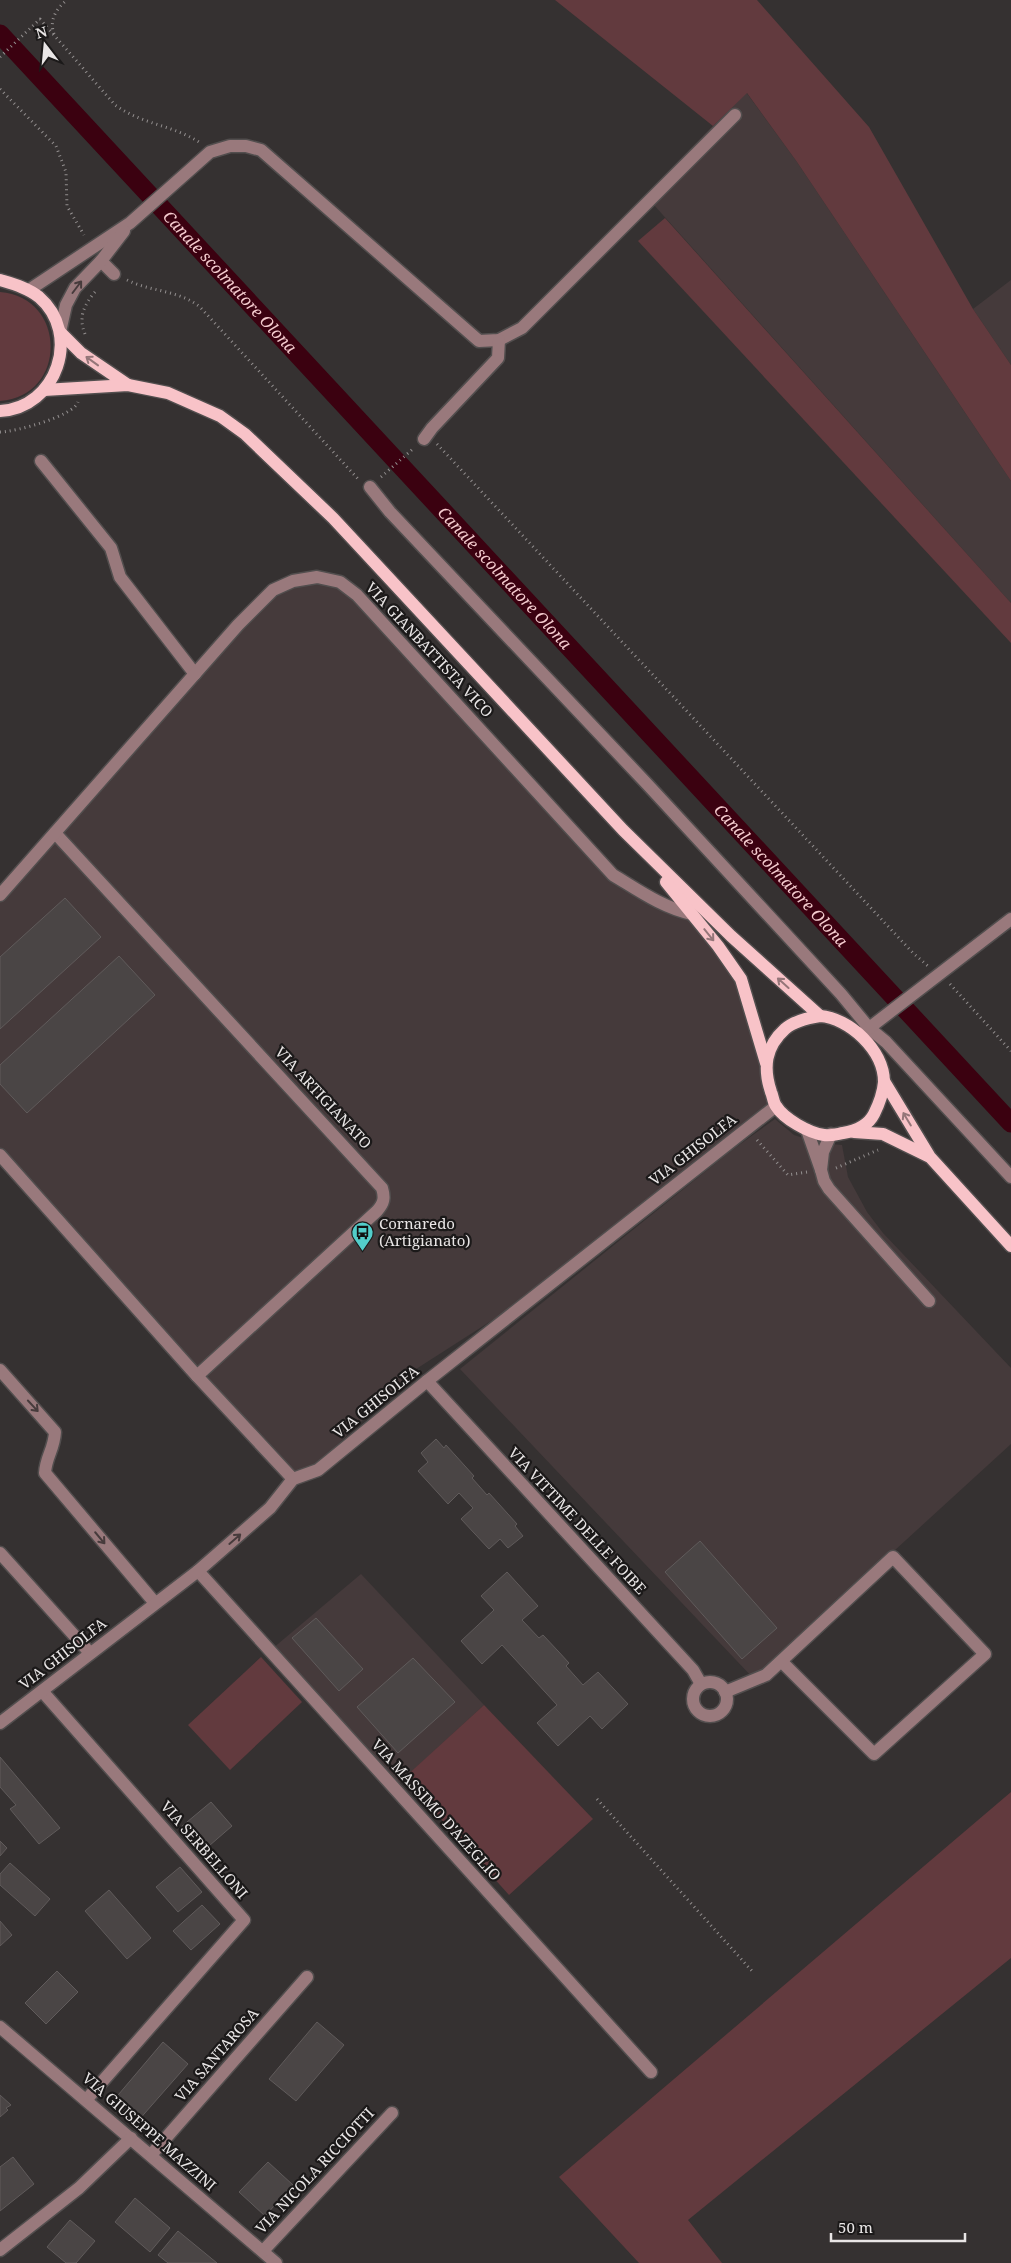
<svg xmlns="http://www.w3.org/2000/svg" width="1011" height="2263" font-family="'Noto Serif',serif">
<style>
.built{fill:#453a3b}
.green{fill:#623a3e}
.lines{fill:none;stroke-linecap:round;stroke-linejoin:round}
.canal{stroke:#3b0110;stroke-width:19}
.building{fill:#4a4545;stroke:#605b5b}
.minor-casing{stroke:#524e4e;stroke-width:15}
.major-casing{stroke:#524e4e;stroke-width:15}
.path{stroke:#938f8f;stroke-width:3;stroke-dasharray:1 4;stroke-linecap:butt}
.minor{stroke:#99797c;stroke-width:12}
.major{stroke:#f8c3c8;stroke-width:12}
.oneway{stroke:#473b3c}
.oneway2{stroke:#957679}
.labels{text-anchor:middle;stroke-width:4.5;stroke-linejoin:round;paint-order:stroke}
.street-label{font-size:15px;fill:#e9e6e6;stroke:#1b1919}
.poi-label{font-size:15px;fill:#e9e6e6;stroke:#1b1919;text-anchor:start}
.water-label{font-size:16px;font-style:italic;fill:#f5cccf;stroke:#1b1919}
</style>
<rect width="100%" height="100%" fill="#353131"/>
<g class="built">
<path d="M746 92 797 162 1011 481V603L645 195Z"/>
<path d="M1011 280V365L973 309Z"/>
<path d="M293 581 340 582 613 875 692 914 741 979 776 1106 505 1312 413 1371 321 1461 293 1479 0 1163V895L238 625Z"/>
<path d="M775 1119 794 1135 819 1143 842 1145 848 1177 867 1212 883 1233 1011 1368V1444L754 1679 460 1369 732 1150Z"/>
<path d="M361 1574 484 1705 397 1785 272 1649Z"/>
</g>
<g class="green">
<path d="M555 0H757L869 127 973 309 1011 365V481L797 162 747 93 713 126Z"/>
<path d="M665 218 1011 603V643L638 241Z"/>
<path d="M0 292C67 297 68 396 0 401Z"/>
<path d="M261 1657 302 1702 230 1770 188 1725Z"/>
<path d="M484 1705 593 1819 509 1895 404 1778Z"/>
<path d="M1011 1792V1958L688 2220 722 2263H639L559 2177Z"/>
</g>
<g class="lines">
<path class="canal" id="s1" d="M0 34 1011 1123"/>
</g>
<g class="building">
<path d="M65 898 101 937 0 1029V957Z"/>
<path d="M119 956 155 995 27 1113 0 1084V1065Z"/>
<path d="M436 1439 444 1448 446 1445 474 1476 472 1478 487 1495 489 1493 517 1524 515 1526 523 1536 508 1548 500 1539 489 1549 461 1519 473 1508 459 1493 448 1504 418 1471 428 1462 421 1453Z"/>
<path d="M700 1541 777 1628 742 1659 665 1572Z"/>
<path d="M507 1572 538 1606 522 1620 539 1638 543 1635 558 1651 569 1663 566 1666 583 1685 598 1672 628 1704 602 1729 590 1716 558 1746 537 1723 557 1705 502 1645 482 1664 461 1641 494 1610 481 1596Z"/>
<path d="M316 1618 363 1669 339 1691 292 1638Z"/>
<path d="M413 1658 455 1702 398 1753 357 1707Z"/>
<path d="M0 1757 60 1828 39 1844 10 1809 16 1805 0 1787Z"/>
<path d="M211 1802 232 1826 202 1852 181 1827Z"/>
<path d="M0 1841 7 1848 0 1856Z"/>
<path d="M10 1863 50 1899 35 1916 0 1885V1874Z"/>
<path d="M180 1867 202 1892 178 1912 156 1887Z"/>
<path d="M109 1890 151 1938 127 1959 85 1911Z"/>
<path d="M202 1905 220 1924 191 1950 173 1931Z"/>
<path d="M0 1921 12 1935 0 1946Z"/>
<path d="M57 1971 78 1992 46 2024 25 2003Z"/>
<path d="M317 2022 344 2045 296 2101 269 2079Z"/>
<path d="M163 2042 188 2064 137 2122 113 2101Z"/>
<path d="M0 2095 11 2105 6 2108 8 2110 0 2117Z"/>
<path d="M13 2157 34 2184 0 2211V2167Z"/>
<path d="M268 2162 293 2185 265 2216 239 2192Z"/>
<path d="M135 2198 170 2228 150 2252 115 2222Z"/>
<path d="M70 2220 95 2241 76 2263H66L47 2247Z"/>
<path d="M178 2231 217 2263H168L158 2255Z"/>
</g>
<g class="lines">
<defs>
<g id="minor">
<path d="M101 261 114 274"/>
<path d="M29 290 130 223 210 152 230 146H246L261 150 479 341 499 340 522 328 735 115"/>
<path d="M60 332 66 305 75 288 101 261 124 231"/>
<path d="M424 439 432 428 498 358 499 340"/>
<path d="M41 461 111 548 120 577 195 674"/>
<path d="M370 487 390 512 648 785 841 994 869 1028 886 1042 1011 1177"/>
<path d="M55 833 382 1188C385 1198 384 1203 377 1211L197 1376"/>
<path d="M0 895 238 625 273 590 293 581 317 577 340 582 357 595 613 875C638 890 663 908 692 914"/>
<path d="M864 1032 1011 919"/>
<path d="M807 1130 821 1170 823 1152 831 1134"/>
<path d="M0 1155 197 1376 293 1479"/>
<path d="M821 1170 824 1181 829 1189 929 1301"/>
<path d="M0 1370 55 1432C54 1450 46 1456 45 1473L155 1603"/>
<path d="M427 1381 693 1670 701 1684"/>
<path d="M0 1553 90 1653"/>
<path d="M198 1571 651 2072"/>
<circle cx="710" cy="1699" r="17"/>
<path d="M42 1691 244 1920 87 2099"/>
<path d="M725 1692 766 1675 893 1557 985 1654 874 1754 781 1661"/>
<path d="M0 1723 198 1571 270 1508 293 1479 318 1470 427 1381 776 1106"/>
<path d="M0 2027 276 2263"/>
<path d="M151 2155 307 1977"/>
<path d="M0 2250 79 2188 131 2138"/>
<path d="M263 2251 392 2113"/>
</g>
<g id="major">
<path d="M0 280C13 284 28 288 39 297 82 334 57 408 0 411"/>
<path d="M60 332 81 353 128 385"/>
<path d="M44 390 128 385 168 393 220 416 245 434 333 518 623 830 731 936 820 1016"/>
<path d="M666 882 718 946 741 979 766 1063"/>
<path d="M820 1016C849 1018 884 1050 884 1082 883 1094 879 1104 874 1114 868 1126 855 1131 843 1133 837 1134 830 1136 824 1135 809 1133 784 1119 776 1106 773 1102 773 1096 771 1092 763 1068 765 1047 785 1029 794 1021 807 1018 820 1016Z"/>
<path d="M884 1081 930 1157 1011 1246"/>
<path d="M854 1132 883 1134 928 1156"/>
</g>
</defs>
<use href="#minor" class="minor-casing"/>
<use href="#major" class="major-casing"/>
<g class="path">
<path d="M54 34C49 20 56 9 67 0"/>
<path d="M0 57 40 19 115 105C141 124 172 125 199 142"/>
<path d="M0 89 56 146 66 172 67 206 84 235"/>
<path d="M127 280C151 292 179 290 200 307L359 480"/>
<path d="M85 334C78 317 84 305 95 292"/>
<path d="M0 432C15 432 74 416 78 402"/>
<path d="M437 444 913 953 928 966"/>
<path d="M381 477 414 448"/>
<path d="M950 984 1011 1051"/>
<path d="M757 1140 788 1175 807 1172"/>
<path d="M836 1168 878 1150"/>
<path d="M597 1799 752 1971"/>
</g>
<use href="#minor" class="minor"/>
<use href="#major" class="major"/>
</g>
<defs><path id="oneway-shaft" d="M-6 0H5M1.5-3L5.5 0L1.5 3" fill="none" stroke-width="1.6" stroke-linecap="round" stroke-linejoin="round" transform="scale(1.25)"/></defs>
<g class="oneway">
<use href="#oneway-shaft" transform="translate(77 287) rotate(-53)"/>
<use href="#oneway-shaft" transform="translate(33 1406) rotate(47)"/>
<use href="#oneway-shaft" transform="translate(100 1538) rotate(50)"/>
<use href="#oneway-shaft" transform="translate(235 1539) rotate(-41)"/>
</g>
<g class="oneway2">
<use href="#oneway-shaft" transform="translate(92 361) rotate(-144)"/>
<use href="#oneway-shaft" transform="translate(709 935) rotate(51)"/>
<use href="#oneway-shaft" transform="translate(783 983) rotate(-138)"/>
<use href="#oneway-shaft" transform="translate(907 1119) rotate(-121)"/>
</g>
<defs>
<symbol id="bus-pin" viewBox="-11 -11 22 30"><path d="M0 17L-7.5 6A9.5 9.5 0 1 1 7.5 6Z" fill="#53cdca" stroke="#1b1919"/><path d="M-5-6H5V4H4V6H2V4H-2V6H-4V4H-5ZM-3.5-4V0h7V-4ZM-3.5 1.2v1.5H-2V1.2ZM2 1.2v1.5H3.5V1.2Z" fill="#111"/></symbol>
</defs>
<g fill-rule="evenodd">
<use href="#bus-pin" x="350" y="1220" width="25" height="34"/>
</g>
<g class="labels">
<g class="street-label">
<text transform="translate(429 650) rotate(47)" y="5">VIA GIANBATTISTA VICO</text>
<text transform="translate(323 1098) rotate(47)" y="5">VIA ARTIGIANATO</text>
<text transform="translate(693 1150) rotate(-38)" y="5">VIA GHISOLFA</text>
<text transform="translate(376 1402) rotate(-39)" y="5">VIA GHISOLFA</text>
<text transform="translate(577 1521) rotate(47)" y="5">VIA VITTIME DELLE FOIBE</text>
<text transform="translate(63 1654) rotate(-38)" y="5">VIA GHISOLFA</text>
<text transform="translate(436 1810) rotate(48)" y="5">VIA MASSIMO D'AZEGLIO</text>
<text transform="translate(204 1850) rotate(49)" y="5">VIA SERBELLONI</text>
<text transform="translate(217 2055) rotate(-49)" y="5">VIA SANTAROSA</text>
<text transform="translate(149 2132) rotate(41)" y="5">VIA GIUSEPPE MAZZINI</text>
<text transform="translate(315 2171) rotate(-47)" y="5">VIA NICOLA RICCIOTTI</text>
</g>
<g class="poi-label">
<text x="379" y="1229">Cornaredo<tspan x="379" dy="17">(Artigianato)</tspan></text>
</g>
<g class="water-label">
<text dy="6" stroke="none"><textPath href="#s1" startOffset="338">Canale scolmatore Olona</textPath></text>
<text dy="6" stroke="none"><textPath href="#s1" startOffset="742">Canale scolmatore Olona</textPath></text>
<text dy="6" stroke="none"><textPath href="#s1" startOffset="1148">Canale scolmatore Olona</textPath></text>
</g>
</g>
<g transform="translate(45 45) rotate(344)" stroke="#1b1919" stroke-width="4" paint-order="stroke">
<path d="M0-4L9 19L0 12L-9 19Z" fill="#e9e6e6"/>
<text y="-8" font-size="14" font-weight="bold" text-anchor="middle" fill="#e9e6e6">N</text>
</g>
<path d="M831 2233v8h134v-8" fill="none" stroke="#e9e6e6" stroke-width="2.5"/>
<text x="838" y="2233" font-size="15" fill="#e9e6e6" stroke="#1b1919" stroke-width="4" paint-order="stroke">50 m</text>
</svg>
